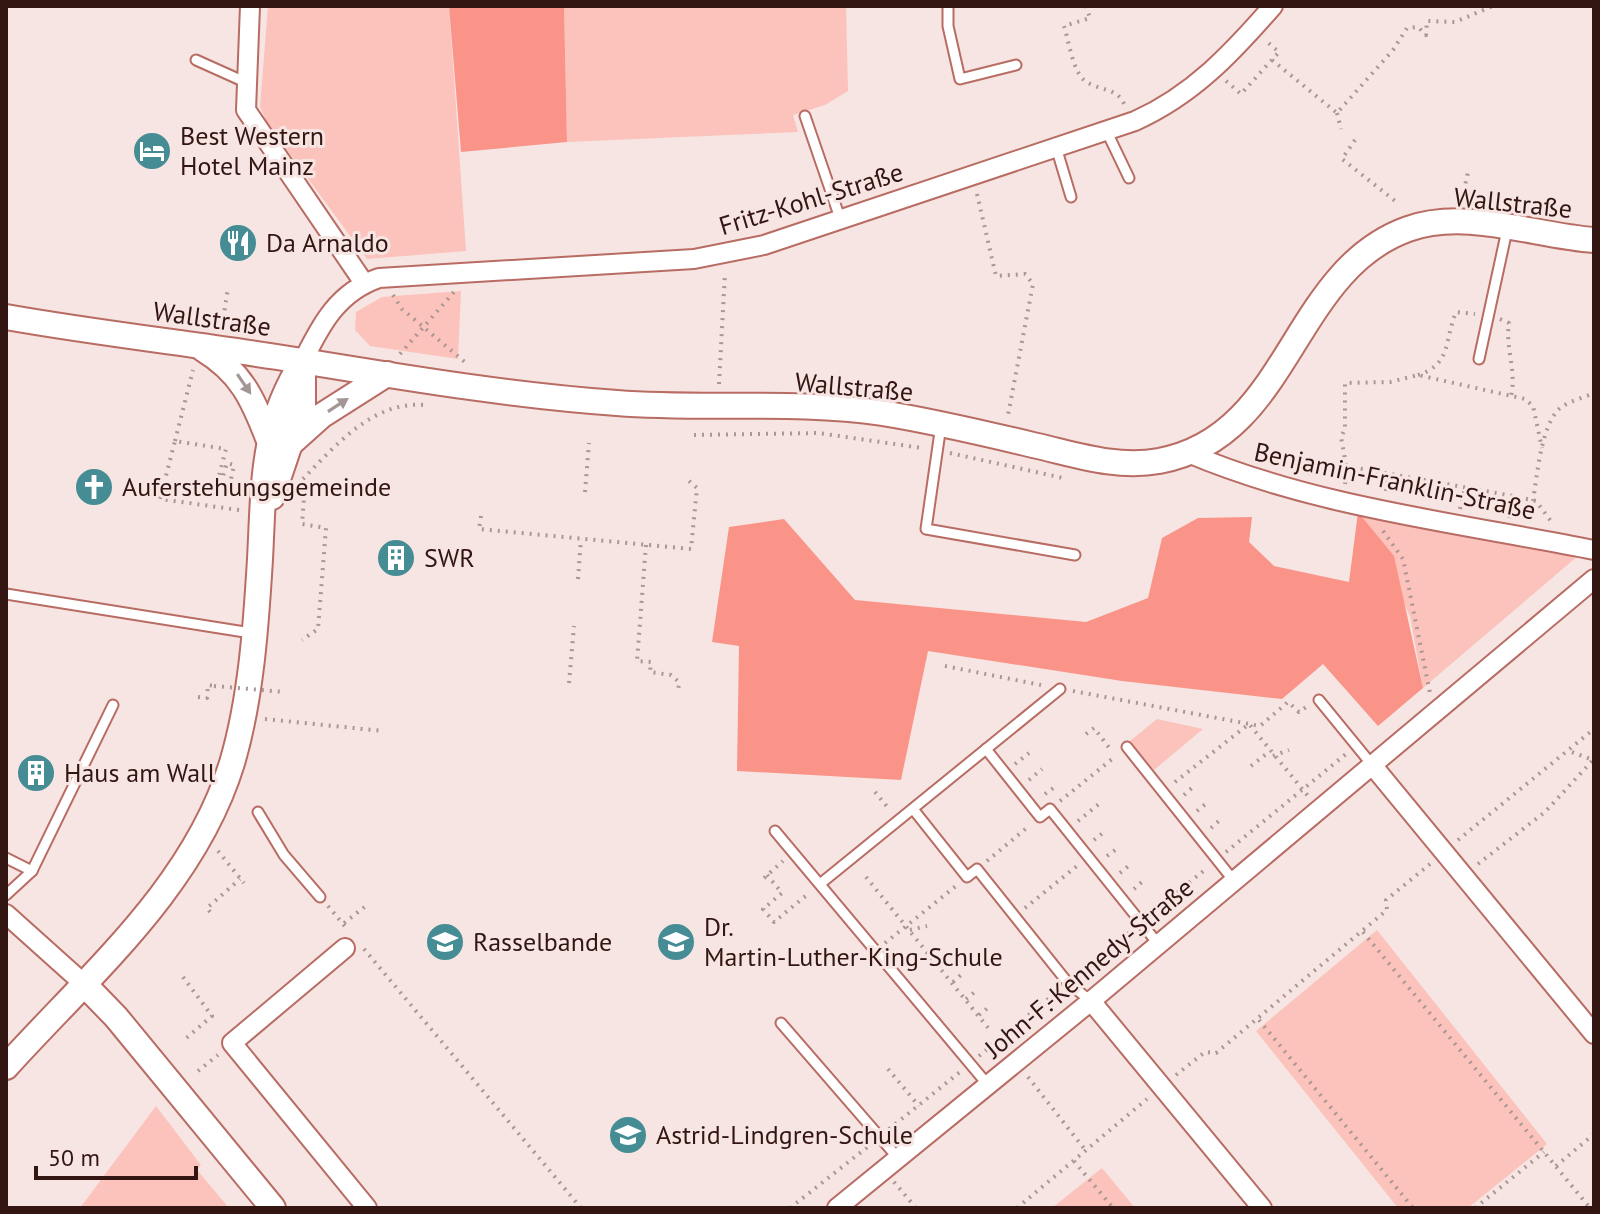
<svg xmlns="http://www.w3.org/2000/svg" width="1600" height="1214" font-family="'PT Sans',sans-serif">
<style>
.green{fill:#fbc3bc}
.forest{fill:#fa9489}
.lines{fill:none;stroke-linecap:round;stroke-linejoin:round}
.service-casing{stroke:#b86c63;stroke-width:13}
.minor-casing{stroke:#b86c63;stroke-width:22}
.tertiary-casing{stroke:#b86c63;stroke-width:28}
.path{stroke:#ac9693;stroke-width:4;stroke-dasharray:2 6;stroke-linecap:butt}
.service{stroke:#fff;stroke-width:9}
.minor{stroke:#fff;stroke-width:18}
.tertiary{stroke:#fff;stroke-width:24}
.path-bridge{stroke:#ac9693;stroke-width:4;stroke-dasharray:2 6;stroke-linecap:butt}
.oneway{fill:#a39694}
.labels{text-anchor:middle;stroke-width:6;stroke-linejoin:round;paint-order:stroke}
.poi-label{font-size:26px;fill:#331512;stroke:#f6e5e2;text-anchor:start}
.street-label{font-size:26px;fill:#331512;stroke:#f6e5e2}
</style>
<rect width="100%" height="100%" fill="#f6e5e2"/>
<g class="green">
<path d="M268 6H449L466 251 367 259 268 124 260 107Z"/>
<path d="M564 6H846L848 91 825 105 793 115 798 132 567 142Z"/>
<path d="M461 291 458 359 370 346 355 330 356 312 382 297Z"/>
<path d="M1358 512 1579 555 1423 688 1410 616Z"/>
<path d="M1157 719 1203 729 1154 770 1130 741Z"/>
<path d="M1377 930 1547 1144 1468 1208H1398L1256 1031Z"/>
<path d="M156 1106 201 1165 197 1170 229 1208H80Z"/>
<path d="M1102 1168 1135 1208H1052Z"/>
</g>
<g class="forest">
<path d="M449 6H564L567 142 461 152Z"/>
<path d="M1358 512 1394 556 1423 688 1378 726 1323 664 1282 699 1122 681 928 651 901 780 737 771 739 646 712 642 729 527 784 519 855 600 1086 622 1148 598 1162 538 1198 518 1252 517 1249 542 1274 566 1349 582Z"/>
</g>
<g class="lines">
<defs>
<g id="service">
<path d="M948 6V26L960 79 1016 65"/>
<path d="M196 60 245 82"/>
<path d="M805 116 841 221"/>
<path d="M1106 130 1129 178"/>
<path d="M1056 147 1071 197"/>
<path d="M1479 359 1507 230"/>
<path d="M941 425 926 529 1075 555"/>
<path d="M6 594 251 633"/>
<path d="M1319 700 1373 766"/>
<path d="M1127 747 1234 881"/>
<path d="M986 749 1040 817 1050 809 1159 945"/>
<path d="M913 809 967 877 977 869 1068 983 1091 1001"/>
<path d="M258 812 284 855 320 897"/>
<path d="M775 831 988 1085"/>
<path d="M6 858 32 871"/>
<path d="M820 884 1060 689"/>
<path d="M6 895 32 871 113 705"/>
<path d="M781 1023 898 1158"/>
</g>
<g id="minor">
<path d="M250 6 246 110 364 283"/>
<path d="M303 361C321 324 338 292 379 278L694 259 764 245 1135 121C1193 95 1232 53 1273 6"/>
<path d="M1188 453C1315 507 1459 523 1594 550"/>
<path d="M1373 766 1594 1034"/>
<path d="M6 914 84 984"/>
<path d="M345 948 232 1043 367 1208"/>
<path d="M1091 1001 1262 1208"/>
<path d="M837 1208 1091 1001 1594 579"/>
</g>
<g id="tertiary">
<path d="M6 317C96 333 187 343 277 357 389 375 503 395 617 403 704 410 795 400 882 413 932 421 983 433 1033 445 1074 454 1116 469 1159 461 1291 437 1290 271 1408 229 1466 208 1535 236 1594 240"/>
<path d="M203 349C241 372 253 399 268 438"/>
<path d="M292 442 321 416 387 374"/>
<path d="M272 497 303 405V361"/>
<path d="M84 984 116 1017 273 1208"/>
<path d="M6 1067C90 974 194 887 232 763 251 699 256 626 260 559 264 485 261 426 303 361"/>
</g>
</defs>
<use href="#service" class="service-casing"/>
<use href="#minor" class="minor-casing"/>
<use href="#tertiary" class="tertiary-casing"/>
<g class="path">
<path d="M1086 6 1090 18 1064 26C1069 41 1072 69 1084 80 1099 92 1117 86 1125 106"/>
<path d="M1272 60 1337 113 1393 50 1407 28 1418 27 1426 35 1427 21 1455 22 1493 6"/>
<path d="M1226 81 1241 94 1279 52 1266 41"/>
<path d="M1337 113 1341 129"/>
<path d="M1355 140 1342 159 1399 204"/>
<path d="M977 194 996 276 1025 274 1033 284 1008 415"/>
<path d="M1462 199 1468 172"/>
<path d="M393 295 402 309 466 363"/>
<path d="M1500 319 1509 323C1505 349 1517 370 1511 396"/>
<path d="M222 326 228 288"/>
<path d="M400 354 454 292"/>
<path d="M1418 375C1452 364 1444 341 1456 312L1475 314"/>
<path d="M719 384 725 273"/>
<path d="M694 435 818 433 922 448"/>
<path d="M175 441 193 370"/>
<path d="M950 453 1063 478"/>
<path d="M1346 465 1341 437 1345 429V383L1390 382 1418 375 1525 399 1533 406 1542 448"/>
<path d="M1308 474 1316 467 1335 464 1513 496 1536 501 1553 524"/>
<path d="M303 479C336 445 373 401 424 405"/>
<path d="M1345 484 1348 466"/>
<path d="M301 485 304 498 302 524 326 528 318 629 302 640"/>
<path d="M1386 491 1389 474"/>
<path d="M585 492 589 443"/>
<path d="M1533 501C1537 477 1541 426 1559 409 1568 401 1583 398 1594 393"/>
<path d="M1460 509 1465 488"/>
<path d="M239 510 160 499 175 441 226 449 219 476H223L227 463 234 465 229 488 238 489 240 480"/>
<path d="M481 516 479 529 691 549 697 488 689 481"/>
<path d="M1509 518 1513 496"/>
<path d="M1383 531 1403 559 1430 693"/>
<path d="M646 545 637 661 651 662 650 672 671 675 679 682 678 693"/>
<path d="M578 579 581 539"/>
<path d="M945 666 1041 685"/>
<path d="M569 683 574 626"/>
<path d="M1073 691 1260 726 1288 702 1299 712 1306 707"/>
<path d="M198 697 207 698 208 685 214 686"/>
<path d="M265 719 383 731"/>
<path d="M1086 734 1094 728 1111 750"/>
<path d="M1273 756 1289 750"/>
<path d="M1015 764 1029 753"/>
<path d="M1251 766 1270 751"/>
<path d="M1029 780 1042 769"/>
<path d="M1175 782 1249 724 1308 796"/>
<path d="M875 792 889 809"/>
<path d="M1045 794 1056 786"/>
<path d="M1184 795 1194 786"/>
<path d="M1060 801 1116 756"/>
<path d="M1197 811 1208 802"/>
<path d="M1078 821 1099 804"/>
<path d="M1211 828 1221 819"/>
<path d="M1094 840 1104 832"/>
<path d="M1458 840 1594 729"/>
<path d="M218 851 244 883"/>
<path d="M1226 852 1346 754"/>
<path d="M1107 856 1118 848"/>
<path d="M987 861 1029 826"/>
<path d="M1478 864 1545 812 1593 760 1569 751"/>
<path d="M1120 873 1131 864"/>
<path d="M767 875 782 893 763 909 774 922 808 894"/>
<path d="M866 877 989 1029"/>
<path d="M764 878 783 861"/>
<path d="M1134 889 1144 880"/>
<path d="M328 906 348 930"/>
<path d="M1025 908 1077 866"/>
<path d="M210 912 207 908 240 879"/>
<path d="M1152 913 1207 868"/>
<path d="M344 923 367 905"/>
<path d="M910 930 927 926"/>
<path d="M1363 932 1590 1208"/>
<path d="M885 943 956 886"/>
<path d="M364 949 581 1208"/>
<path d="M939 966 950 957"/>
<path d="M1078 974 1130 932"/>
<path d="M183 977 212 1016 184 1040"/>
<path d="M953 982 963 973"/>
<path d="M966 999 976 991"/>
<path d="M979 1015 989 1007"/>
<path d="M1259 1020 1413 1208"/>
<path d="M979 1056 1059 990"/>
<path d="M888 1069 919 1106"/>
<path d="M198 1071 218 1055"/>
<path d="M1176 1075 1205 1052 1216 1053 1387 910 1386 900 1430 864"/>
<path d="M1028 1077 1086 1151"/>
<path d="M889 1129 960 1072"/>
<path d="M1074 1161 1113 1208"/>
<path d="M1556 1166 1594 1134"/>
<path d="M894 1182 916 1208"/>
<path d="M790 1208 870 1145"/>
<path d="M1017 1208 1147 1099"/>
<path d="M1475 1208 1544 1152"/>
</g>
<use href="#service" class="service"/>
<use href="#minor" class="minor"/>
<use href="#tertiary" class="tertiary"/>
<path class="path-bridge" d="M214 686 285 692"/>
</g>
<defs><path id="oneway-solid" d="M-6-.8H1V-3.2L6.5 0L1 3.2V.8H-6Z" transform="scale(2)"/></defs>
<g class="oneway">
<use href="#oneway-solid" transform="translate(244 384) rotate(56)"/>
<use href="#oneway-solid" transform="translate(338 405) rotate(-33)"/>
</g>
<defs>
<symbol id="hotel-disc" viewBox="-11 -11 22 22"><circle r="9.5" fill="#458c95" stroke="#f6e5e2"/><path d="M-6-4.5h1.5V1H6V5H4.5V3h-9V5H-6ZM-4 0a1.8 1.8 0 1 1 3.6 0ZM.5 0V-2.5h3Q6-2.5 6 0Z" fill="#fff"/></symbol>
<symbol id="restaurant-disc" viewBox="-11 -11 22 22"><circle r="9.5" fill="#458c95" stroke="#f6e5e2"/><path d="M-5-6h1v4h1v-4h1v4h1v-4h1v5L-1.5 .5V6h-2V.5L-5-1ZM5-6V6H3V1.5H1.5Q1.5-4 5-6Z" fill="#fff"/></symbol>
<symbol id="church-disc" viewBox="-11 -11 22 22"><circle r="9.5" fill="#458c95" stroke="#f6e5e2"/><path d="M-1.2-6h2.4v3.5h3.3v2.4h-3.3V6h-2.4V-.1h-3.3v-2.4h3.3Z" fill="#fff"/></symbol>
<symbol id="building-disc" viewBox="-11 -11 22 22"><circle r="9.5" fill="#458c95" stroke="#f6e5e2"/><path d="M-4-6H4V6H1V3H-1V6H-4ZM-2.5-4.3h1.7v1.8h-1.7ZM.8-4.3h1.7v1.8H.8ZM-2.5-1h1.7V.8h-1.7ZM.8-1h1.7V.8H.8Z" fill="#fff"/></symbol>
<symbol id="school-disc" viewBox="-11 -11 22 22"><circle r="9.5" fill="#458c95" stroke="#f6e5e2"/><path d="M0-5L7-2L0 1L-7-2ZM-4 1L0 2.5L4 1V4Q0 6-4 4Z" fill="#fff"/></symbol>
</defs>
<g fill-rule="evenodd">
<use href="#hotel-disc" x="130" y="129" width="44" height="44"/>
<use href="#restaurant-disc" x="216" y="221" width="44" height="44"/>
<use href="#church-disc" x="72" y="465" width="44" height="44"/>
<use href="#building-disc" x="374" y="536" width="44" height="44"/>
<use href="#building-disc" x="14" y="751" width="44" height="44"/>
<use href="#school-disc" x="423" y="920" width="44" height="44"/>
<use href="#school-disc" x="654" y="920" width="44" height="44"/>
<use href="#school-disc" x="606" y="1113" width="44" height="44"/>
</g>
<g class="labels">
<g class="poi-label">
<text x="180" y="145">Best Western<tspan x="180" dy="30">Hotel Mainz</tspan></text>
<text x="266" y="252">Da Arnaldo</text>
<text x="122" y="496">Auferstehungsgemeinde</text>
<text x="424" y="567">SWR</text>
<text x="64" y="782">Haus am Wall</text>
<text x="704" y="936">Dr.<tspan x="704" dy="30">Martin-Luther-King-Schule</tspan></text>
<text x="473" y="951">Rasselbande</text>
<text x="656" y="1144">Astrid-Lindgren-Schule</text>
</g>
<g class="street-label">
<text transform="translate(811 199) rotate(-17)" y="9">Fritz-Kohl-Straße</text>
<text transform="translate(1513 203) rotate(6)" y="9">Wallstraße</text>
<text transform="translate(212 319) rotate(8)" y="9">Wallstraße</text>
<text transform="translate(854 387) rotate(5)" y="9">Wallstraße</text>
<text transform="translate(1395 481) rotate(12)" y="9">Benjamin-Franklin-Straße</text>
<text transform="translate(1089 968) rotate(-40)" y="9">John-F.-Kennedy-Straße</text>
</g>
</g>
<rect width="1600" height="1214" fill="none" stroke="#331512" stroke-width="16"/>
<path d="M36 1166v12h160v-12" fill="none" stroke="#331512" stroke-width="4"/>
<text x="48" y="1166" font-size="24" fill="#331512" stroke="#f6e5e2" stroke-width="6" paint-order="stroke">50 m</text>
</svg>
